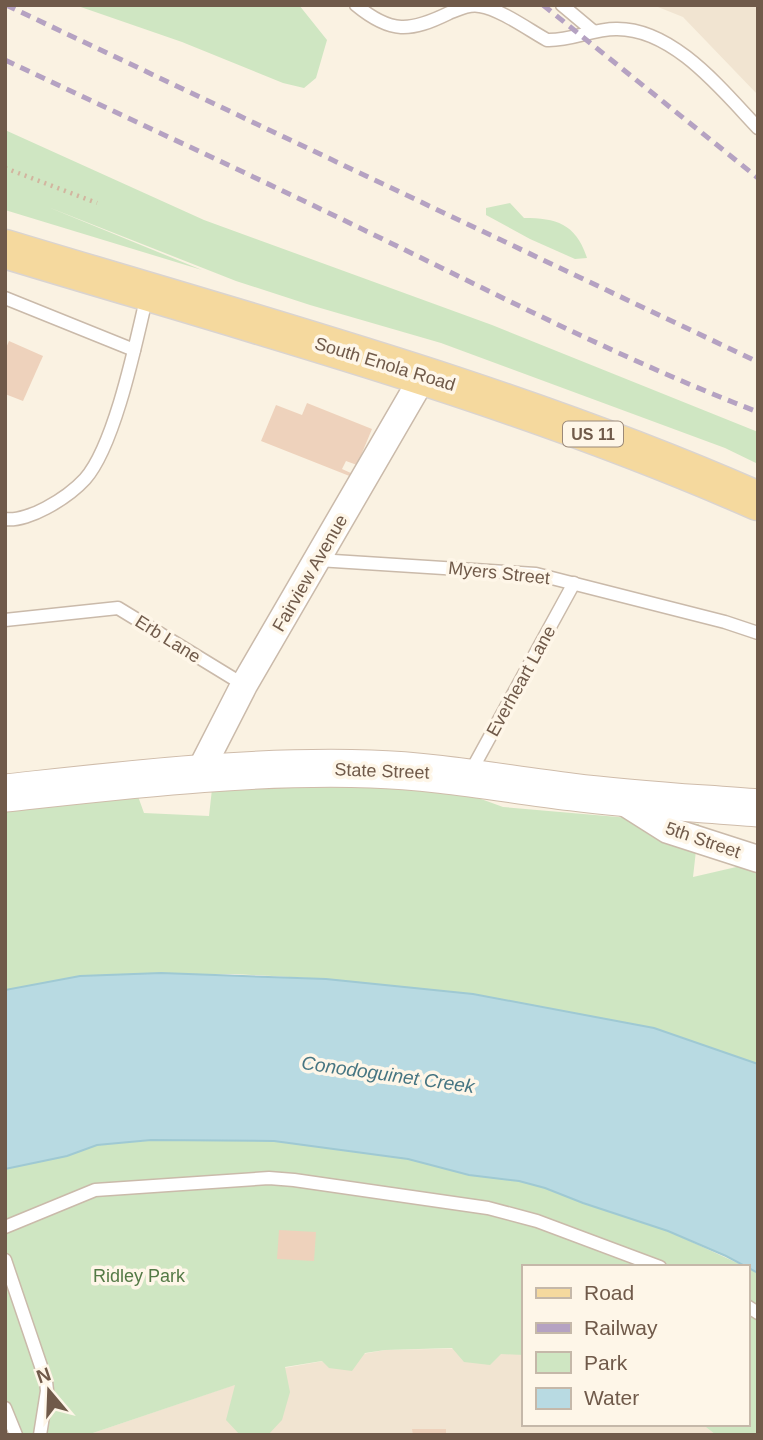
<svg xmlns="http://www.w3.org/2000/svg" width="763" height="1440" font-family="Helvetica,sans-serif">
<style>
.residential{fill:#f1e4d1}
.green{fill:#cfe6c2}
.water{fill:#b8dae2;stroke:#9fc9d3;stroke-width:2}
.building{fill:#eed2bc}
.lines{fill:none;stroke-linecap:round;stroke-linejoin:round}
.service-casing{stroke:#cabaaa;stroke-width:15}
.minor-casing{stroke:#cabaaa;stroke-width:29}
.secondary-casing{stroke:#cfbcaa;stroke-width:39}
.primary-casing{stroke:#dad4d0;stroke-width:41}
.path{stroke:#d2b59f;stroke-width:4.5;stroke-dasharray:2 5;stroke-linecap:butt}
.service{stroke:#fff;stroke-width:12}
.minor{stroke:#fff;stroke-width:26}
.secondary{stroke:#fff;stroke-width:37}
.primary{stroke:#f5d99e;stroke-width:38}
.rail{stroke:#b5a2c2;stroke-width:5;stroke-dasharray:10 7;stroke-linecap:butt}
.labels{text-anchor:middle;stroke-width:7;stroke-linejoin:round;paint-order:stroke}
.shield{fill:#fef6e8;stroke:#9b8979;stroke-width:2}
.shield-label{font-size:16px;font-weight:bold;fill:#705a4a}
.street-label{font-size:18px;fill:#705a4a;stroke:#fef6e8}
.park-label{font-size:18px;fill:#547a46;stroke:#fef6e8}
.water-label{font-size:19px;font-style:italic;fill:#467582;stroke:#fef6e8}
</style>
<rect width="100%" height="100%" fill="#faf2e2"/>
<g class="residential">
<path d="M653 5H758V95L683 17Z"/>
<path d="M483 1348 523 1355V1424H702L716 1435H87L284 1368 385 1350Z"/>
</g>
<g class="green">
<path d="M75 5H299L327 40 316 78 304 88 283 83 182 42Z"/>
<path d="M5 130 204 220 492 325 758 432V464L725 448 441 343 310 305 236 281 48 207 202 270 5 210Z"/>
<path d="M510 203 524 218C557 218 576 224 587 258L575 259 530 239 486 215V208Z"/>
<path d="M213 780H429L503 807 699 824 693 877 758 862V1064L654 1028 473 994 326 979 234 974 80 976 5 990V801L135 788 144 813 209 816Z"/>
<path d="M203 1139 274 1141 408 1159 469 1175 519 1181 545 1188 583 1203 668 1231 746 1267H523V1355L501 1354 490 1365 464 1362 452 1348 385 1350 365 1353 352 1371 329 1368 322 1361 285 1367 290 1392 282 1420 268 1435H240L226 1420 235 1385 87 1435H5V1169L67 1156 97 1145 151 1140Z"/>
<path d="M747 1268 758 1273V1435H716L702 1424H747Z"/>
</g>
<path class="water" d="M161 973 326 979 473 994 654 1028 758 1064V1273L726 1256 668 1231 583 1203 545 1188 519 1181 469 1175 408 1159 274 1141 151 1140 97 1145 67 1156 5 1169V990L80 976Z"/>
<g class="building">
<path d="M9 341 43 356 23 401 5 394V350Z"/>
<path d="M307 403 372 429 357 465 346 461 342 469 353 474 352 477 261 441 276 405 302 415Z"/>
<path d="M279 1230 316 1232 314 1261 277 1259Z"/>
<path d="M412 1429H446V1435H413Z"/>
</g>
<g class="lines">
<defs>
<g id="service">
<path d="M356 5C391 34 410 32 449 13 459 9 469 4 480 6 500 9 529 30 547 40 571 41 592 29 616 29 673 28 722 90 758 128"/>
<path d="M562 5 593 31"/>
<path d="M5 298 134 350"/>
<path d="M5 519C17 521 35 514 46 508 61 500 74 491 85 479 115 445 136 342 147 295"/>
<path d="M318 560 536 574 725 622 758 633"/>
<path d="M5 620 118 608 244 685"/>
<path d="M470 773 574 583"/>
<path d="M5 1227 95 1190 269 1178 294 1180 488 1208 537 1221 660 1267"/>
<path d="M5 1260 46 1381 47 1391 40 1435"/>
<path d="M747 1306 758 1313"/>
<path d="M5 1408 16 1435"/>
</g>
<g id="minor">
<path d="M199 773 244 685 424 375"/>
<path d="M619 799 668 830 758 859"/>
</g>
<path id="secondary" d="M5 793C126 780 250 765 371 769 439 771 505 784 572 792 634 800 696 803 758 808"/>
<path id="primary" d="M5 249C259 326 515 394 758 501"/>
</defs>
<use href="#service" class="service-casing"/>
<use href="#minor" class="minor-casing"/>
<use href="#secondary" class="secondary-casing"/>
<use href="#primary" class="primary-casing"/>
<path class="path" d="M5 168 97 203"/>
<use href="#service" class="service"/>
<use href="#minor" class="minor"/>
<use href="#secondary" class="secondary"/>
<use href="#primary" class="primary"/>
<g class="rail">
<path d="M6 5 758 362"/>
<path d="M543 5 758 178"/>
<path d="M5 60C125 117 245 172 364 230 494 293 623 360 758 412"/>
</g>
</g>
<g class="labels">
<rect class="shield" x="563" y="421.5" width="60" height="25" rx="5"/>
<g class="shield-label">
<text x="593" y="440">US 11</text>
</g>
<g class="street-label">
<text transform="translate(385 364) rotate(17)" y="6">South Enola Road</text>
<text transform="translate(310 573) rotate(-60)" y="6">Fairview Avenue</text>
<text transform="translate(499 573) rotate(6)" y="6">Myers Street</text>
<text transform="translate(168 639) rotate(32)" y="6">Erb Lane</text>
<text transform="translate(521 681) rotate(-61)" y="6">Everheart Lane</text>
<text transform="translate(382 771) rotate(2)" y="6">State Street</text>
<text transform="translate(703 840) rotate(19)" y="6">5th Street</text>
</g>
<g class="park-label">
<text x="139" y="1282">Ridley Park</text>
</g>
<g class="water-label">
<text transform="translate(388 1074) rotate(8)" y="7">Conodoguinet Creek</text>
</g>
</g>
<rect width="763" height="1440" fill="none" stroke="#705a4a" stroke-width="14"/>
<rect x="522" y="1265" width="228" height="161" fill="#fef6e8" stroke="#c5b8a9" stroke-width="2"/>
<rect x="536" y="1288" width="35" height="10" fill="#f5d99e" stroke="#c5b8a9" stroke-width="2"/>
<text x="584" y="1300" font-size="21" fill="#705a4a">Road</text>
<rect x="536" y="1323" width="35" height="10" fill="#b5a2c2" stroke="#c5b8a9" stroke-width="2"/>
<text x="584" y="1335" font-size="21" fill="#705a4a">Railway</text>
<rect x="536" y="1352" width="35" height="21" fill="#cfe6c2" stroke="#c5b8a9" stroke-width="2"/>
<text x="584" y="1370" font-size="21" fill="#705a4a">Park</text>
<rect x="536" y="1388" width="35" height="21" fill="#b8dae2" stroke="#c5b8a9" stroke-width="2"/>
<text x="584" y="1405" font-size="21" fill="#705a4a">Water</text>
<g transform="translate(49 1391) rotate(341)" stroke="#fef6e8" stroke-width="5" paint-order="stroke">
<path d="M0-5L12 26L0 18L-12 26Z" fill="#705a4a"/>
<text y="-10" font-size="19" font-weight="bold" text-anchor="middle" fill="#705a4a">N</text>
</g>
</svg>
